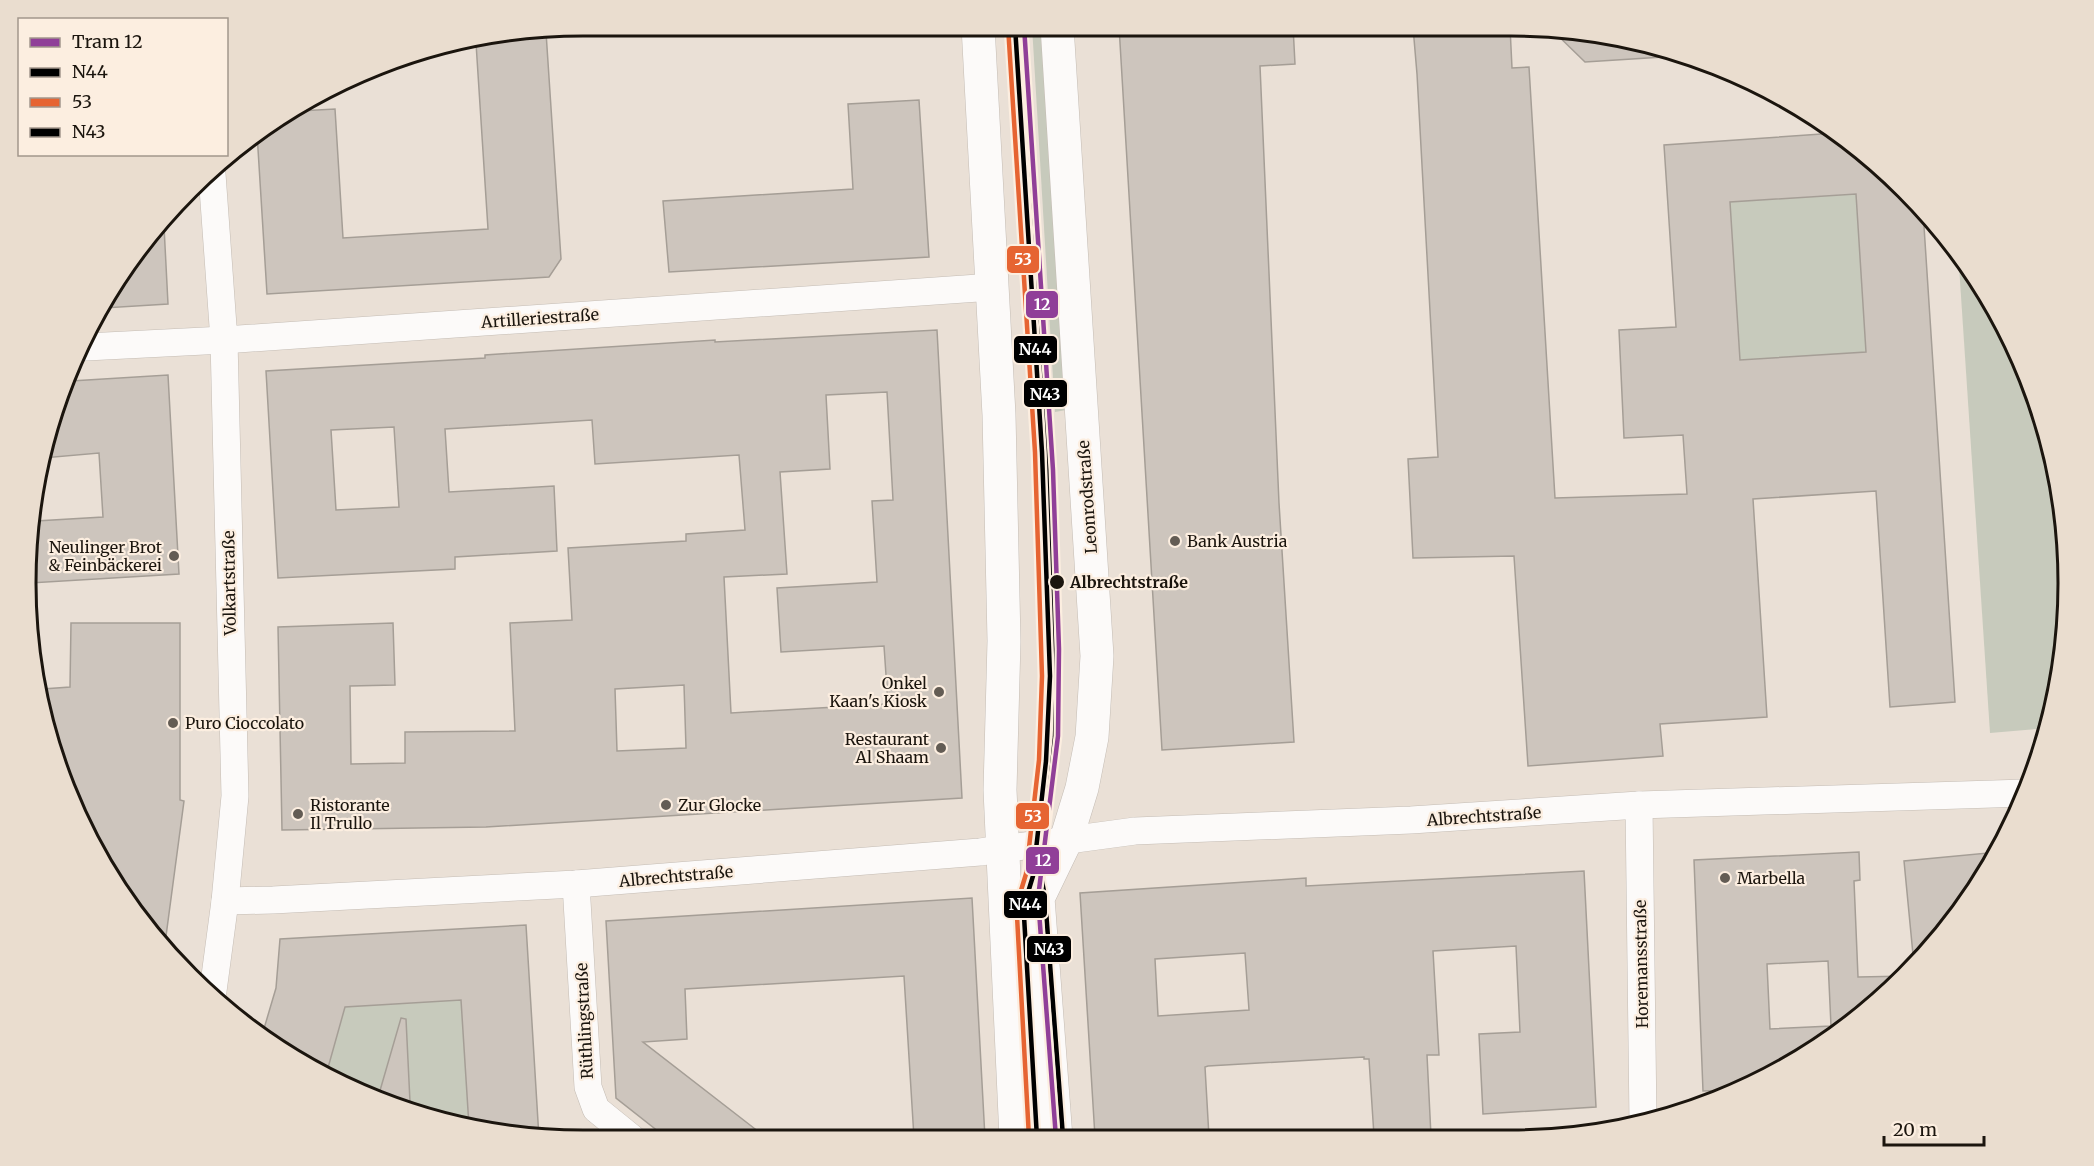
<svg xmlns="http://www.w3.org/2000/svg" width="2094" height="1166" font-family="Merriweather,serif">
<style>
.green{fill:#c7cabc}
.building{fill:#cdc5bd;stroke:#a59e96;stroke-width:1.5;fill-rule:evenodd}
.lines{fill:none;stroke-linecap:round;stroke-linejoin:round}
.minor-casing{stroke:#c4bcb4;stroke-width:28}
.secondary-casing{stroke:#c4bcb4;stroke-width:34}
.minor{stroke:#fcfaf9;stroke-width:27}
.secondary{stroke:#fcfaf9;stroke-width:33}
.bus-1-casing{stroke:#fceee0;stroke-width:9}
.bus-2-casing{stroke:#fceee0;stroke-width:9}
.bus-3-casing{stroke:#fceee0;stroke-width:9}
.bus-1{stroke:#000;stroke-width:4.5}
.bus-2{stroke:#e66432;stroke-width:4.5}
.bus-3{stroke:#000;stroke-width:4.5}
.tram-1-casing{stroke:#fceee0;stroke-width:9}
.tram-1{stroke:#903f98;stroke-width:4.5}
.poi-dot{fill:#635c54;stroke:#fceee0;stroke-width:2}
.stop-dot{fill:#1b150e;stroke:#fceee0;stroke-width:2}
.labels{text-anchor:middle;stroke-width:4.5;stroke-linejoin:round;paint-order:stroke}
.street-label{font-size:16px;fill:#1b150e;stroke:#fceee0}
.poi-label{font-size:16px;fill:#1b150e;stroke:#fceee0;text-anchor:start}
.stop-label{font-size:16px;font-weight:bold;fill:#1b150e;stroke:#fceee0;text-anchor:start}
.rim{fill:none;stroke:#1b150e;stroke-width:3}
.line-badge{stroke:#fceee0;stroke-width:2}
.badge-label{font-size:16px;text-anchor:middle;font-weight:bold;fill:#fff}
</style>
<rect width="100%" height="100%" fill="#eae0d6"/>
<g class="green">
<path d="M1032 26H1043L1066 410 1055 412Z"/>
<path d="M1856 194 1866 352 1740 360 1730 202Z"/>
<path d="M1958 251 2011 337 2050 439 2067 547 2064 656 2047 728 1990 733Z"/>
<path d="M461 1000 469 1126 438 1121 326 1075 345 1006Z"/>
</g>
<g class="building">
<path d="M1119 26H1293L1295 64 1260 66 1279 503 1294 742 1162 750Z"/>
<path d="M1413 27H1510L1512 68 1529 67 1555 498 1687 494 1683 435 1624 438 1619 330 1676 327 1664 145 1836 133 1879 164 1923 211 1955 702 1890 707 1876 491 1753 499 1767 717 1660 724 1663 756 1528 766 1514 556 1413 558 1408 459 1438 457 1417 74ZM1856 194 1866 352 1740 360 1730 202Z"/>
<path d="M1549 27 1656 45 1664 48 1663 57 1585 62Z"/>
<path d="M546 32 561 259 549 277 267 294 257 133 299 111 335 109 343 238 488 229 476 43Z"/>
<path d="M919 100 929 257 669 272 663 201 853 189 848 104Z"/>
<path d="M164 226 168 304 104 308 120 273Z"/>
<path d="M937 330 962 798 486 827 282 830 278 627 393 623 395 685 350 686 351 764 405 763V732L515 731 510 623 572 620 568 548 686 541V534L745 530 739 455 595 464 592 420 445 429 449 492 554 486 557 551 455 557V569L278 578 266 371 485 358V355L715 340V342ZM887 392 893 500 872 501 877 582 777 588 781 652 884 646 888 704 731 713 724 577 787 574 780 472 830 469 826 395ZM394 427 399 507 336 510 331 430ZM684 685 686 748 617 751 615 689Z"/>
<path d="M168 375 179 574 30 583 36 521 103 517 99 453 43 458 45 438 71 381Z"/>
<path d="M71 623H180V800L184 801 164 951 68 796 43 689 70 687Z"/>
<path d="M1859 852 1860 880 1854 881 1858 977 1907 976 1820 1047 1733 1090 1703 1091 1694 860ZM1828 961 1831 1026 1770 1029 1767 964Z"/>
<path d="M1998 852 1994 862 1914 965 1904 861Z"/>
<path d="M1584 871 1596 1107 1483 1114 1479 1034 1520 1032 1516 946 1433 951 1439 1055H1427L1431 1136H1374L1369 1059H1364V1057L1208 1066 1205 1067 1209 1137H1095L1080 893 1306 878V886ZM1245 953 1249 1010 1158 1016 1155 959Z"/>
<path d="M972 898 985 1138H914L904 976 685 989 687 1039 643 1042 768 1139H668L616 1098 606 921Z"/>
<path d="M526 925 539 1138 469 1126 461 1000 345 1007 326 1075 304 1066 263 1032 276 988 280 939Z"/>
<path d="M401 1018 406 1019 410 1102 379 1094Z"/>
</g>
<g class="lines">
<defs>
<g id="minor">
<path d="M212 174 224 340 235 796 225 901 213 991"/>
<path d="M86 347 224 340 993 287"/>
<path d="M1639 805 1643 1122"/>
<path d="M576 884 588 1087 596 1109 633 1139"/>
<path d="M225 901 273 900 576 884 980 852 1135 831 1411 820 1639 805 2025 793"/>
</g>
<g id="secondary">
<path d="M978 26 999 415 1004 641 1000 790 1016 1138"/>
<path d="M1056 1138 1038 898 1066 840 1082 788 1092 737 1097 656 1057 26"/>
</g>
</defs>
<use href="#minor" class="minor-casing"/>
<use href="#secondary" class="secondary-casing"/>
<use href="#minor" class="minor"/>
<use href="#secondary" class="secondary"/>
<defs>
<path id="bus-1" d="M1015 26 1042 452 1050 676 1046 761 1033 876 1026 899 1024 916 1037 1138"/>
<path id="bus-2" d="M1008 26 1035 452 1042 676 1039 760 1026 874 1019 897 1017 916 1029 1138"/>
<path id="bus-3" d="M1023 26 1049 452 1057 676 1055 737 1041 876 1045 897 1063 1137"/>
</defs>
<use href="#bus-1" class="bus-1-casing"/>
<use href="#bus-2" class="bus-2-casing"/>
<use href="#bus-3" class="bus-3-casing"/>
<use href="#bus-1" class="bus-1"/>
<use href="#bus-2" class="bus-2"/>
<use href="#bus-3" class="bus-3"/>
<defs>
<path id="tram-1" d="M1024 26 1053 470 1059 649 1058 736 1038 898 1056 1138"/>
</defs>
<use href="#tram-1" class="tram-1-casing"/>
<use href="#tram-1" class="tram-1"/>
</g>
<g class="poi-dot">
<circle cx="1175" cy="541" r="6"/>
<circle cx="174" cy="556" r="6"/>
<circle cx="939" cy="692" r="6"/>
<circle cx="173" cy="723" r="6"/>
<circle cx="941" cy="748" r="6"/>
<circle cx="666" cy="805" r="6"/>
<circle cx="298" cy="814" r="6"/>
<circle cx="1725" cy="878" r="6"/>
</g>
<circle class="stop-dot" cx="1057" cy="582" r="8"/>
<g class="labels">
<g class="street-label">
<text transform="translate(540 318) rotate(-4)" y="6">Artilleriestraße</text>
<text transform="translate(1087 497) rotate(-94)" y="6">Leonrodstraße</text>
<text transform="translate(229 583) rotate(-91)" y="6">Volkartstraße</text>
<text transform="translate(1484 816) rotate(-4)" y="6">Albrechtstraße</text>
<text transform="translate(676 876) rotate(-5)" y="6">Albrechtstraße</text>
<text transform="translate(1641 964) rotate(-91)" y="6">Horemansstraße</text>
<text transform="translate(584 1021) rotate(-93)" y="6">Rüthlingstraße</text>
</g>
<g class="poi-label">
<text x="1187" y="547">Bank Austria</text>
<text x="162" y="553" text-anchor="end">Neulinger Brot<tspan x="162" dy="18">&amp; Feinbäckerei</tspan></text>
<text x="927" y="689" text-anchor="end">Onkel<tspan x="927" dy="18">Kaan's Kiosk</tspan></text>
<text x="185" y="729">Puro Cioccolato</text>
<text x="929" y="745" text-anchor="end">Restaurant<tspan x="929" dy="18">Al Shaam</tspan></text>
<text x="310" y="811">Ristorante<tspan x="310" dy="18">Il Trullo</tspan></text>
<text x="678" y="811">Zur Glocke</text>
<text x="1737" y="884">Marbella</text>
</g>
<g class="stop-label">
<text x="1070" y="588">Albrechtstraße</text>
</g>
</g>
<path d="M0 0H2094V1166H0ZM583 36H1511A547 547 0 0 1 2058 583V583A547 547 0 0 1 1511 1130H583A547 547 0 0 1 36 583V583A547 547 0 0 1 583 36Z" fill="#eaddcf" fill-rule="evenodd"/>
<path class="rim" d="M583 36H1511A547 547 0 0 1 2058 583V583A547 547 0 0 1 1511 1130H583A547 547 0 0 1 36 583V583A547 547 0 0 1 583 36Z"/>
<g class="line-badge">
<rect x="1006" y="245" width="34" height="29" rx="6" fill="#e66432"/>
<rect x="1025" y="290" width="34" height="29" rx="6" fill="#903f98"/>
<rect x="1013" y="335" width="45" height="29" rx="6" fill="#000"/>
<rect x="1023" y="379" width="45" height="29" rx="6" fill="#000"/>
<rect x="1015" y="802" width="35" height="28" rx="6" fill="#e66432"/>
<rect x="1025" y="846" width="35" height="29" rx="6" fill="#903f98"/>
<rect x="1003" y="890" width="45" height="29" rx="6" fill="#000"/>
<rect x="1026" y="935" width="46" height="28" rx="6" fill="#000"/>
</g>
<g class="badge-label">
<text x="1023" y="265">53</text>
<text x="1042" y="310">12</text>
<text x="1035" y="355">N44</text>
<text x="1045" y="400">N43</text>
<text x="1033" y="822">53</text>
<text x="1043" y="866">12</text>
<text x="1025" y="910">N44</text>
<text x="1049" y="955">N43</text>
</g>
<rect x="18" y="18" width="210" height="138" fill="#fceee0" stroke="#a2978c" stroke-width="1.5"/>
<rect x="30" y="38" width="30" height="9" fill="#903f98" stroke="#a2978c" stroke-width="1.5"/>
<text x="72" y="48" font-size="18" fill="#1b150e">Tram 12</text>
<rect x="30" y="68" width="30" height="9" fill="#000000" stroke="#a2978c" stroke-width="1.5"/>
<text x="72" y="78" font-size="18" fill="#1b150e">N44</text>
<rect x="30" y="98" width="30" height="9" fill="#e66432" stroke="#a2978c" stroke-width="1.5"/>
<text x="72" y="108" font-size="18" fill="#1b150e">53</text>
<rect x="30" y="128" width="30" height="9" fill="#000000" stroke="#a2978c" stroke-width="1.5"/>
<text x="72" y="138" font-size="18" fill="#1b150e">N43</text>
<path d="M1884 1136v9h100v-9" fill="none" stroke="#1b150e" stroke-width="3"/>
<text x="1893" y="1136" font-size="18" fill="#1b150e" stroke="#fceee0" stroke-width="4.5" paint-order="stroke">20 m</text>
</svg>
